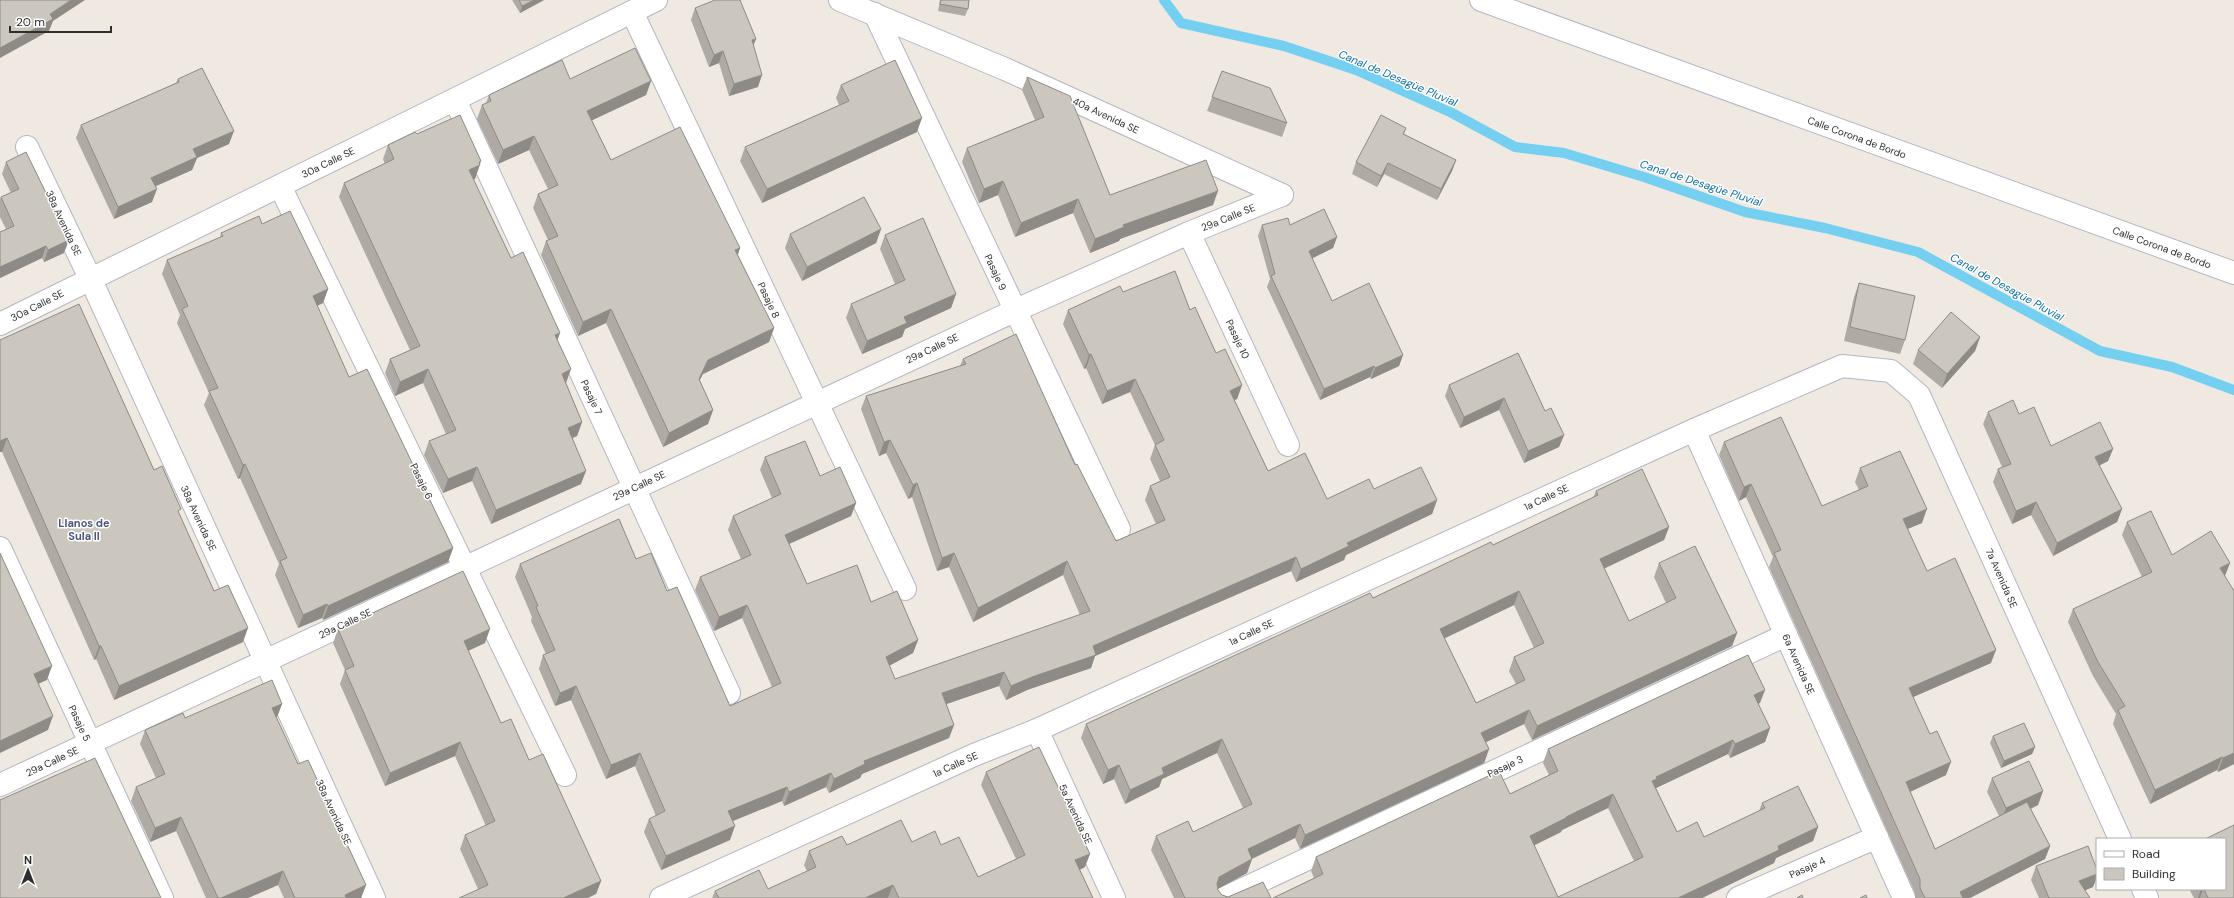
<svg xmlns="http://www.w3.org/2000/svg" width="2234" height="898" font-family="'DM Sans',sans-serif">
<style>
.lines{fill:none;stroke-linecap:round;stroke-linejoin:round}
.stream{stroke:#75cff0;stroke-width:10}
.minor-casing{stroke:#b4b7c1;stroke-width:24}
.minor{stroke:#fff;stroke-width:22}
.wall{fill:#afaba4;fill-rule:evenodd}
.shaded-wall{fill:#8e8b86}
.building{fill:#cbc7bf;stroke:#8e8b86;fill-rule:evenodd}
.labels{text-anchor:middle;stroke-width:3;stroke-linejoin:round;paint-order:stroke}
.street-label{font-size:10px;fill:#2e2e2e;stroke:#fff}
.water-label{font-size:11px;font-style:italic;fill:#0d6fa3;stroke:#fff}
.neighbourhood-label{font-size:11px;font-weight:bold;fill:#4d5680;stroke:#fff}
</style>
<rect width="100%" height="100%" fill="#efe9e1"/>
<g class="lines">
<path class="stream" d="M1164 0 1181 23 1284 46 1356 70 1452 113 1515 147 1564 153 1644 177 1745 212 1825 228 1918 252 2100 351 2172 367 2234 390"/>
<defs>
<g id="minor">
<path d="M840 0 1005 69 1282 195"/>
<path d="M1481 0 2234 273"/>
<path d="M632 12 905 589"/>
<path d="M875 14 1119 529"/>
<path d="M455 100 729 693"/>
<path d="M27 147 90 278 374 898"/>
<path d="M280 186 565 775"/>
<path d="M1189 233 1288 445"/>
<path d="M0 324 656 0"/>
<path d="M1694 430 1904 898"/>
<path d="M0 548 162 898"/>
<path d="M1037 730 1114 898"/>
<path d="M0 785 1014 311 1189 233 1282 195"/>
<path d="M2143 889 2147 898"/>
<path d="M661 898 974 755 1037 730 1694 430 1842 366 1891 371 1919 395 2120 839"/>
<path d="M1224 898 1786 635"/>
<path d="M1738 898 1877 837"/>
</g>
</defs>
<use href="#minor" class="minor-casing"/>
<use href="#minor" class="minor"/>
</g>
<g class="wall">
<path d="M512 0H544L520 13Z"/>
<path d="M940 0H969L968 9 965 16 938 11Z"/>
<path d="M695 8 756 39 753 46 758 87 729 96 719 63 709 67 691 20Z"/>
<path d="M1222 71 1287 123 1282 137 1207 111Z"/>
<path d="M1027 77 1110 195 1213 205 1120 239 1119 241 1090 253 1073 213 1015 237 998 195 979 203 962 162 967 148 1035 120 1022 90Z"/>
<path d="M178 79 229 144 197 158 192 170 156 186 152 202 114 219 76 138 81 125 176 83Z"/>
<path d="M570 79 651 81 646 95 592 120 611 160 740 248 738 255 774 328 769 342 703 374 699 381 713 410 708 424 663 447 606 323 578 336 541 255 546 241 548 240 533 208 538 194 548 189 529 150 498 164 477 119 482 105 486 103 489 95Z"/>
<path d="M841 85 917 132 762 203 740 161 745 147 839 105 836 98Z"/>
<path d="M1406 128 1404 134 1456 160 1452 171 1437 200 1384 174 1377 187 1352 174 1356 162Z"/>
<path d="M417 134 480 164 475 179H473L511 258 557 341 566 383 582 422 577 436 572 438 581 484 491 524 472 481 443 493 424 455 429 441 446 434 423 383 395 396 385 373 390 359 410 350 339 197 344 183 385 164 383 159 388 145Z"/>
<path d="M6 162 64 253 44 262 42 258 0 278V232L6 229 0 217V199L1 197 11 193 2 174Z"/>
<path d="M262 224 328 289 323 303 317 306 349 377 453 548 448 562 323 620 322 618 298 628 275 575 279 564 240 478 238 479 204 405 209 393 177 323 180 315 162 274 167 260 220 238 221 233Z"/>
<path d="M1262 225H1290L1337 237 1333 248 1312 258 1332 301 1403 355 1399 366 1371 379 1370 377 1320 400 1267 287 1270 279 1258 236Z"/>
<path d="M881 229 876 243 802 281 785 248 790 234Z"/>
<path d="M885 235 956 294 951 308 905 329 902 337 862 354 846 318 851 304 895 284 880 249Z"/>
<path d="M1859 283 1905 340 1900 354 1844 341 1854 297Z"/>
<path d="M1123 292 1190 310 1216 353 1242 385 1237 399 1234 400 1268 471 1327 499 1374 489 1437 500 1432 514 1346 555 1344 560 1296 582 1291 571 1095 656 1091 668 1027 690 1006 700 999 686 946 704 954 725 949 738 862 774 860 778 829 793 826 787 784 806 782 801 733 821 730 840 661 870 644 832 649 819 656 816 635 766 606 779 571 700 555 706 539 669 543 655 546 654 531 621 532 617 515 577 520 564 636 559 667 591 730 706 772 687 742 618 714 631 695 590 700 577 741 559 728 530 733 516 772 498 760 470 765 457 820 476 856 503 851 516 789 544 807 584 871 602 918 640 913 653 889 666 895 679 1080 615 1063 575 973 622 949 567 937 571 912 497 908 499 886 453 879 456 861 409 866 396 960 366 963 359 1075 465 1116 541 1156 524 1145 500 1150 486 1160 481 1150 459 1155 445 1130 392 1102 404 1086 368 1084 369 1063 324 1068 310Z"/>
<path d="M1980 337 1975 351 1942 388 1913 364 1918 350Z"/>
<path d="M0 340 154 470 179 514 214 591 243 642 114 700 96 659 94 660 2 452Z"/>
<path d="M1518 353 1545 411 1564 435 1559 447 1524 463 1499 410 1460 428 1445 396 1449 385Z"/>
<path d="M1988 412 2019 414 2051 446 2113 449 2108 461 2099 466 2122 509 2117 522 2053 556 2031 515 2012 524 1993 482 1998 469 2002 467 1983 424Z"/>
<path d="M1724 442 1822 506 1859 490 1855 482 1860 468 1922 523 1907 529 1927 571 1991 663 1913 697 1946 775 1910 792 1935 849 1999 816 1987 792 1992 778 2043 791 2038 805 2031 809 2050 846 2045 859 1970 898H1915V893L1769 567 1773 557 1746 497 1739 501 1719 455Z"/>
<path d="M1596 491 1669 527 1664 540 1604 568 1629 621 1666 603 1654 577 1659 563 1737 633 1732 646 1532 740 1524 724 1486 742 1489 749 1484 763 1300 849 1295 838 1252 859 1247 873 1218 889V890L1222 895 1228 897 1271 898H1174L1151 850 1156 836 1193 832 1243 808 1217 753 1162 779 1159 787 1125 804 1114 779 1103 784 1081 738 1086 724 1493 545 1593 498ZM1514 605 1534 648 1514 657 1509 671 1516 684 1476 703 1444 638Z"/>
<path d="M2127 522 2172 555 2225 576 2234 591V764L2218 772 2217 770 2150 804 2113 724 2116 714 2093 676 2068 622 2073 609 2142 577 2122 535Z"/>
<path d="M338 629 485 643 468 651 501 723 529 760 601 881 596 894 478 889 460 849 465 835 486 826 455 756 385 786 340 684 345 670 333 643Z"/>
<path d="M1760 703 1758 704 1770 728 1765 742 1730 758 1728 754 1656 788 1677 832 1704 837 1759 811 1762 803 1818 827 1813 841 1776 858 1774 863 1702 898H1273L1314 878 1311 871 1316 857 1510 794 1549 775 1543 763 1548 749ZM1608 808 1634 861 1558 897 1534 845 1561 832 1562 830Z"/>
<path d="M282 704 277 717 276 718 298 764 366 885 361 898H284L278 885 248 898H206L176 831 150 842 131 801 136 787 156 778 140 744 145 730 185 718Z"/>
<path d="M1993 736 2035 747 2032 754 2001 768 1990 743Z"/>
<path d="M986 772 1085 867 1080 870 1093 898H712L715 891 768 889 807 871 804 865 809 851 847 845 912 842 941 845 978 877 1016 859 981 785Z"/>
<path d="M2036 866 2097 870V877L2093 887 2085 890 2090 898H2039L2031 880Z"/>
<path d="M2189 889H2225L2234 898H2194Z"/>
</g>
<g class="shaded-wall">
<path d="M71 0H85L53 21 49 31 0 58V48Z"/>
<path d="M534 0H544L520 13 522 6Z"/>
<path d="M756 39 751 51 752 40Z"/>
<path d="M723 51 719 63 709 67 714 55Z"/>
<path d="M762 75 758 87 729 96 734 84Z"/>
<path d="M651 81 646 95 582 125 587 111Z"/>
<path d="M922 118 917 132 762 203 767 189Z"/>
<path d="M234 131 229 144 197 158 192 170 147 190 151 178 193 149Z"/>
<path d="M534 136 529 150 498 164 503 150Z"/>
<path d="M1456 160 1452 171 1437 200 1441 189Z"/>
<path d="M481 161 475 179 464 184 469 170Z"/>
<path d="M1388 163 1384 174 1377 187 1381 176Z"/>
<path d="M1003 181 998 195 979 203 984 189Z"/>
<path d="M157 189 152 202 114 219 118 207Z"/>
<path d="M1218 191 1213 205 1120 239 1119 241 1090 253 1095 239 1123 225Z"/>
<path d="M1078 199 1073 213 1015 237 1021 223Z"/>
<path d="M881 229 876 243 802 281 807 267Z"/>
<path d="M1337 237 1333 248 1305 262 1309 251Z"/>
<path d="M69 240 64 253 44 262 48 250Z"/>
<path d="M46 246 42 258 0 278V267Z"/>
<path d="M740 248 735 261V250Z"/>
<path d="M328 289 323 303 308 310 313 296Z"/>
<path d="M956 294 951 308 905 329 902 337 862 354 867 341 904 317Z"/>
<path d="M611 309 606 323 578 336 583 322Z"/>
<path d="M774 328 769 342 703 374 693 393 699 379 708 360Z"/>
<path d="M560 333 555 347V335Z"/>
<path d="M1980 337 1975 351 1942 388 1947 374Z"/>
<path d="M1091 354 1086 368 1084 369 1089 355Z"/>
<path d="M1403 355 1399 366 1371 379 1375 368Z"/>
<path d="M1374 366 1370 377 1320 400 1324 389Z"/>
<path d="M428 369 423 383 395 396 400 382Z"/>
<path d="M571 369 566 383 557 388 562 374Z"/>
<path d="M1135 379 1130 392 1102 404 1107 391Z"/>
<path d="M1242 385 1237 399 1225 404 1230 391Z"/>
<path d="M1504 398 1499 410 1460 428 1464 417Z"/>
<path d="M713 410 708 424 663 447 669 433Z"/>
<path d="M582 422 577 436 563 442 568 428Z"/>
<path d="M1564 435 1559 447 1524 463 1528 451Z"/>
<path d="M7 438 2 452H0V441Z"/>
<path d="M890 440 886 453 879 456 884 442Z"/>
<path d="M2113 449 2108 461 2090 470 2095 457Z"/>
<path d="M245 464 240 478 238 479 243 465Z"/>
<path d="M477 467 472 481 443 493 448 479Z"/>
<path d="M586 471 581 484 491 524 496 510Z"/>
<path d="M917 483 912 497 908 499 913 485Z"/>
<path d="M1751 484 1746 497 1739 501 1744 487Z"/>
<path d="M1437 500 1432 514 1346 555 1344 560 1296 582 1301 569 1347 543Z"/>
<path d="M2036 502 2031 515 2012 524 2016 511Z"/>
<path d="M856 503 851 516 780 548 785 535Z"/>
<path d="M1927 509 1922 523 1898 533 1903 519Z"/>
<path d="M2122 509 2117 522 2053 556 2057 543Z"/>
<path d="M1669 527 1664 540 1595 573 1600 559Z"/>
<path d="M453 548 448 562 323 620 328 606Z"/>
<path d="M954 553 949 567 937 571 942 558Z"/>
<path d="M1296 557 1291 571 1095 656 1091 668 1027 690 1006 700 1011 686 1093 646Z"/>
<path d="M1067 561 1063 575 973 622 978 608Z"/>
<path d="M2230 563 2225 576 2220 568Z"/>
<path d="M1519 591 1514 605 1435 643 1440 629Z"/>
<path d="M327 604 322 618 298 628 303 615Z"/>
<path d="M747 605 742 618 714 631 719 617Z"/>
<path d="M248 628 243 642 114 700 119 686Z"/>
<path d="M490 629 485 643 459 655 464 641Z"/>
<path d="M1737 633 1732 646 1532 740 1537 726Z"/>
<path d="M918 640 913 653 881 670 886 657Z"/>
<path d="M99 646H101L96 659 94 660Z"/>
<path d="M1996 650 1991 663 1904 701 1909 688Z"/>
<path d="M52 666 47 680 29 688 34 674Z"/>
<path d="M1004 672 999 686 938 707 942 693Z"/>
<path d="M576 686 571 700 555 706 560 693Z"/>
<path d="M1765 690 1760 703 1749 708 1754 695Z"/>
<path d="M282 704 277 717 267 722 272 708Z"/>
<path d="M1529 710 1524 724 1476 747 1481 733Z"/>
<path d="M53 716 48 730 0 753V741Z"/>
<path d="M954 725 949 738 862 774 860 778 829 793 834 779 864 761Z"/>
<path d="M1770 728 1765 742 1730 758 1735 744Z"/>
<path d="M1222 739 1217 753 1162 779 1159 787 1125 804 1130 790 1162 768Z"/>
<path d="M1733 740 1728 754 1654 789 1652 781 1656 777Z"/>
<path d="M460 742 455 756 385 786 390 773Z"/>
<path d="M2035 747 2032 754 2001 768 2004 761Z"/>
<path d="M1489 749 1484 763 1300 849 1305 835Z"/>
<path d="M640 753 635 766 606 779 611 765Z"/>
<path d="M2234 753V764L2218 772 2223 758Z"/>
<path d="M2222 757 2217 770 2150 804 2155 790Z"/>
<path d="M1951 762 1946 775 1901 796 1906 782Z"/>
<path d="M1119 765 1114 779 1103 784 1108 770Z"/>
<path d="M831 773 826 787 784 806 789 792Z"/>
<path d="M787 787 782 801 723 825 728 811Z"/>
<path d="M2043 791 2038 805 2001 822 2006 808Z"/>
<path d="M1613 794 1608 808 1562 830 1561 832 1525 850 1530 836 1566 817Z"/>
<path d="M181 817 176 831 150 842 155 828Z"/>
<path d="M1300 824 1295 838 1243 863 1248 849Z"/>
<path d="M735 826 730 840 661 870 666 856Z"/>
<path d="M1818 827 1813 841 1776 858 1774 863 1702 898H1678L1778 846Z"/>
<path d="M2050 846 2045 859 1970 898H1958L1960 892Z"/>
<path d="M1090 854 1085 867 1070 874 1075 860Z"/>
<path d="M1252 859 1247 873 1214 891 1219 877Z"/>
<path d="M283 871 278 885 248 898H221Z"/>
<path d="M2097 874V877L2093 887 2074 895 2079 881Z"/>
<path d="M601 881 596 894 588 898H563Z"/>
<path d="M366 885 361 898H344L345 895Z"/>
<path d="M893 885 888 898H865Z"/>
<path d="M2201 889H2203L2200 898H2198Z"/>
</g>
<g class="building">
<path d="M0 0H71L50 14 53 19 0 48Z"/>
<path d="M519 0H534L522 6Z"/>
<path d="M715 0H740L756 39 752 40 762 75 734 84 723 51 714 55 695 8Z"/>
<path d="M941 0H969L968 9 940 4Z"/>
<path d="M635 48 651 81 587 111 611 160 680 127 740 248 735 250 774 328 708 360 699 379 713 410 669 433 611 309 583 322 546 241 558 236 538 194 558 185 534 136 503 150 482 105 491 101 489 95 562 60 570 79Z"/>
<path d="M895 60 922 118 767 189 745 147 849 101 841 85Z"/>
<path d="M202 68 234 131 193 149 197 157 151 178 157 189 118 207 81 125 179 82 178 79Z"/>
<path d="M1222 71 1270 88 1287 123 1212 97Z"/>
<path d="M1027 77 1070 96 1110 195 1206 160 1218 191 1123 225 1124 227 1095 239 1078 199 1021 223 1003 181 984 189 967 148 1044 117Z"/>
<path d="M460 115 481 161 479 162 480 165 469 170 511 258 523 252 560 333 555 335 571 369 562 374 582 422 568 428 586 471 496 510 477 467 448 479 429 441 456 430 428 369 400 382 390 359 420 346 344 183 394 159 388 145 415 132 417 134Z"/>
<path d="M1381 115 1406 128 1403 134 1456 160 1441 189 1388 163 1381 176 1356 162Z"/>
<path d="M26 152 69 240 48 250 46 246 0 267V232L14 226 1 197 19 189 6 162Z"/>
<path d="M864 197 881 229 807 267 790 234Z"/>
<path d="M1324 209 1337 237 1309 251 1332 301 1369 283 1403 355 1375 368 1374 366 1324 389 1271 276 1275 274 1262 225 1288 218 1290 225Z"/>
<path d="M290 211 328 289 313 296 349 377 367 369 453 548 328 606 327 604 303 615 280 561 287 558 245 464 243 465 209 391 218 388 182 309 188 306 167 260 223 236 221 233 259 216 262 224Z"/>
<path d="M923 218 956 294 904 317 907 323 867 341 851 304 905 280 885 235Z"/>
<path d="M1175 271 1190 310 1195 307 1216 353 1225 349 1242 385 1230 391 1268 471 1305 453 1327 499 1369 479 1374 489 1421 467 1437 500 1347 543 1349 546 1301 569 1296 557 1093 646 1096 655 1032 677 1011 686 1004 672 942 693 954 725 864 761 865 764 834 779 831 773 789 792 787 787 728 811 735 826 666 856 649 819 665 811 640 753 611 765 576 686 560 693 543 655 555 650 536 607 538 606 520 564 619 519 636 559 651 553 667 591 677 587 730 706 781 683 747 605 719 617 700 577 751 555 733 516 781 494 765 457 805 441 820 476 840 467 856 503 785 535 807 584 857 565 871 602 897 591 918 640 886 657 895 679 1090 611 1067 561 978 608 954 553 942 558 917 483 913 485 890 440 884 442 866 396 966 364 963 359 1016 334 1075 465 1077 464 1116 541 1165 520 1150 486 1170 477 1155 445 1164 440 1135 379 1107 391 1091 354 1089 355 1068 310 1120 286 1123 292Z"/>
<path d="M1859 283 1915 296 1905 340 1850 327Z"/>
<path d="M79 304 154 470 162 466 181 509 178 511 214 591 228 585 248 628 119 686 101 646H99L7 438 0 441V340Z"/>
<path d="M1951 312 1980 337 1947 374 1918 350Z"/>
<path d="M1518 353 1545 411 1551 408 1564 435 1528 451 1504 398 1464 417 1449 385Z"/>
<path d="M2013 400 2019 414 2034 407 2051 446 2100 422 2113 449 2095 457 2122 509 2057 543 2036 502 2016 511 1998 469 2011 464 1988 412Z"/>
<path d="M1781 417 1822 506 1868 486 1860 468 1900 451 1927 509 1903 519 1927 571 1955 558 1996 650 1909 688 1930 734 1937 731 1951 762 1906 782 1935 849 2027 802 2050 846 1960 892 1963 898H1925L1920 888V879L1774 553 1781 550 1751 484 1744 487 1724 442Z"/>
<path d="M1642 469 1669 527 1600 559 1629 621 1676 598 1659 563 1695 546 1737 633 1537 726 1529 710 1481 733 1489 749 1305 835 1300 824 1248 849 1252 859 1219 877 1217 884 1218 890 1222 895 1228 897 1263 882 1271 898H1185L1156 836 1188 821 1193 832 1252 804 1222 739 1162 768 1164 774 1130 790 1119 765 1108 770 1086 724 1370 593 1373 598 1491 542 1493 545 1598 495 1596 491ZM1519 591 1544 643 1514 657 1525 680 1476 703 1440 629Z"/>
<path d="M2151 511 2172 555 2211 531 2230 563 2220 568 2234 591V753L2223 758 2222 757 2155 790 2118 710 2125 706 2098 662 2073 609 2152 572 2127 522Z"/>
<path d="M0 553 52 666 34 674 53 716 0 741Z"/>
<path d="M463 571 490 629 464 641 501 723 511 719 529 760 543 754 601 881 563 898H459L488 885 465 835 495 821 460 742 390 773 345 670 354 666 338 629Z"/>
<path d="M1748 655 1765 690 1754 695 1770 728 1735 744 1733 740 1656 777 1657 779 1652 781 1677 832 1697 822 1704 837 1765 808 1762 803 1798 786 1818 827 1778 846 1779 850 1678 898H1273L1323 874 1316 857 1499 771 1510 794 1558 771 1548 749ZM1613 794 1643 857 1558 897 1530 836 1566 818V817Z"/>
<path d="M272 680 282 704 272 708 298 764 308 760 366 885 345 895 346 898H295L283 871 221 898H218L181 817 155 828 136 787 165 774 145 730 183 713 185 718Z"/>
<path d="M2024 723 2035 747 2004 761 1993 736Z"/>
<path d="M1039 747 1090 854 1075 860 1093 898H899L893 885 865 898H719L715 891 759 870 768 889 816 867 809 851 842 836 847 845 901 820 912 842 935 831 941 845 959 837 978 877 1025 855 986 772Z"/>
<path d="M95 758 161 898H0V800Z"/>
<path d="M2029 761 2043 791 2006 808 1992 778Z"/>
<path d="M2234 825V898H2208L2204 889H2225V839H2205Z"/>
<path d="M2088 846 2097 870V874L2079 881 2090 898H2049L2036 866Z"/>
<path d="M1802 895 1803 898H1797Z"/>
<path d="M1866 895 1867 898H1860Z"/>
</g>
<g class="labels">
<g class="street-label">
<text transform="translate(1106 115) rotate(25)" y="4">40a Avenida SE</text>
<text transform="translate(1857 137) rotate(20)" y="4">Calle Corona de Bordo</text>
<text transform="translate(328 162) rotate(-26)" y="4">30a Calle SE</text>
<text transform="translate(1228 217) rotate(-22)" y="4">29a Calle SE</text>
<text transform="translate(64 223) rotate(65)" y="4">38a Avenida SE</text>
<text transform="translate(2162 247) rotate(20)" y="4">Calle Corona de Bordo</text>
<text transform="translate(996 272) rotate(65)" y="4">Pasaje 9</text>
<text transform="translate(769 300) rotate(65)" y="4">Pasaje 8</text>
<text transform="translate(37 305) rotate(-27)" y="4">30a Calle SE</text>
<text transform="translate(1238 339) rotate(65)" y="4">Pasaje 10</text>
<text transform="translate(932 348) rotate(-25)" y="4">29a Calle SE</text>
<text transform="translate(592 397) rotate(65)" y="4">Pasaje 7</text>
<text transform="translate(422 481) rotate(64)" y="4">Pasaje 6</text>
<text transform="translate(639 485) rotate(-25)" y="4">29a Calle SE</text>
<text transform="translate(1546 497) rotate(-25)" y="4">1a Calle SE</text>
<text transform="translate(199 518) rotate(65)" y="4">38a Avenida SE</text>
<text transform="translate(2002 578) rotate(66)" y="4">7a Avenida SE</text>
<text transform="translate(345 623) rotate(-25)" y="4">29a Calle SE</text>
<text transform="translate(1251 632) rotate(-25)" y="4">1a Calle SE</text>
<text transform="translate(1799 664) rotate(66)" y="4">6a Avenida SE</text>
<text transform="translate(80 723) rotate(65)" y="4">Pasaje 5</text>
<text transform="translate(52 761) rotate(-25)" y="4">29a Calle SE</text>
<text transform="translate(955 764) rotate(-24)" y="4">1a Calle SE</text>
<text transform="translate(1505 766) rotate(-25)" y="4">Pasaje 3</text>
<text transform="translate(334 812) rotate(65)" y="4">38a Avenida SE</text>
<text transform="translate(1076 814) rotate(65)" y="4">5a Avenida SE</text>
<text transform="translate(1807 867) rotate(-24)" y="4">Pasaje 4</text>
</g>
<g class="water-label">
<text transform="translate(1398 78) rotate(23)" y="4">Canal de Desagüe Pluvial</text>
<text transform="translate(1701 183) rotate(18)" y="4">Canal de Desagüe Pluvial</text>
<text transform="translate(2007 287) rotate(29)" y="4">Canal de Desagüe Pluvial</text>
</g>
<g class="neighbourhood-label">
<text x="84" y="527">Llanos de<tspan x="84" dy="13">Sula II</tspan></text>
</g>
</g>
<rect x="2096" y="838" width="130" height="52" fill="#ffffff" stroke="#ababab"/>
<rect x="2104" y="851" width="20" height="6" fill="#ffffff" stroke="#ababab"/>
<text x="2132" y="858" font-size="12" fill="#2e2e2e">Road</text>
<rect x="2104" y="868" width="20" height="12" fill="#cbc7bf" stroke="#ababab"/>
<text x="2132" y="878" font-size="12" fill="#2e2e2e">Building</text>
<g transform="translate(28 870)" stroke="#ffffff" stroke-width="3" paint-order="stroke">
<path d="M0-3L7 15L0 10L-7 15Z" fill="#2e2e2e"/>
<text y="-6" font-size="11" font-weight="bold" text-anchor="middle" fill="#2e2e2e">N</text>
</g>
<path d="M10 26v6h101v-6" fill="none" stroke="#2e2e2e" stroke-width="2"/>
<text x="16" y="26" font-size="12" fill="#2e2e2e" stroke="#ffffff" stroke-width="3" paint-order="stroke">20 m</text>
</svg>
